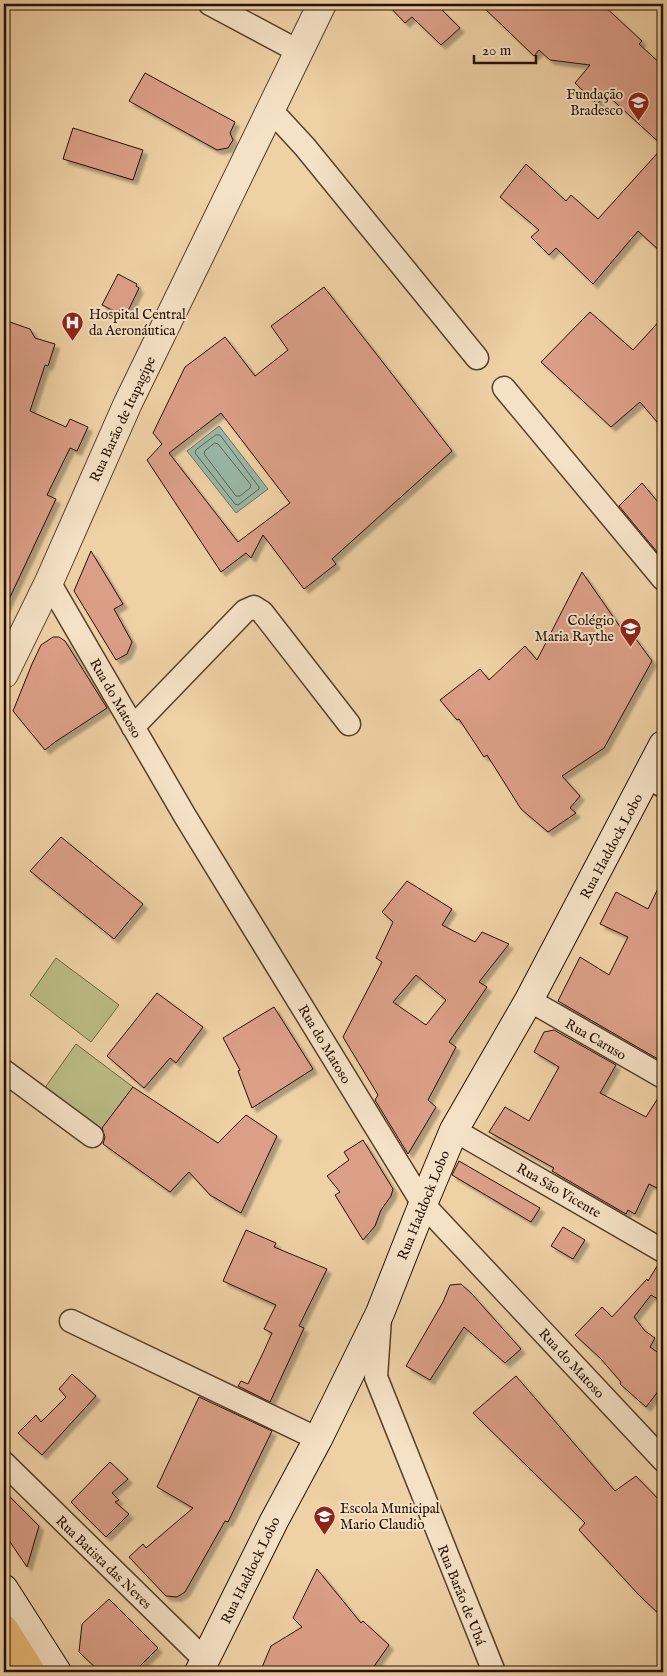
<svg xmlns="http://www.w3.org/2000/svg" width="667" height="1676" font-family="'IM FELL English',serif">
<style>
.green{fill:#babb86;stroke:#6f6644}
.water{fill:#9ab7a7;stroke:#6b7465}
.lines{fill:none;stroke-linecap:round;stroke-linejoin:round}
.shore{stroke:#5f6454;stroke-width:1}
.building{fill:#db9f87;stroke:#241002;fill-rule:evenodd;filter:url(#shadow)}
.minor-casing{stroke:#57402b;stroke-width:25}
.tertiary-casing{stroke:#57402b;stroke-width:30}
.secondary-casing{stroke:#241002;stroke-width:30}
.motorway-casing{stroke:#241002;stroke-width:30}
.minor{stroke:#f5e1c5;stroke-width:22}
.tertiary{stroke:#f5e1c5;stroke-width:28}
.secondary{stroke:#f5e1c5;stroke-width:28}
.motorway{stroke:#e8b873;stroke-width:28}
.labels{text-anchor:middle;stroke-width:4;stroke-linejoin:round;paint-order:stroke}
.poi-label{font-size:14px;fill:#241002;stroke:#f5e1c5;text-anchor:end}
.street-label{font-size:14px;fill:#241002;stroke:#f5e1c5}
</style>
<defs>
<filter id="shadow"><feDropShadow dx="4.5" dy="4.5" stdDeviation="1" flood-color="#0004"/></filter>
</defs>
<rect width="100%" height="100%" fill="#efd1a6"/>
<filter id="stains"><feTurbulence type="fractalNoise" baseFrequency=".004" numOctaves="4"/><feColorMatrix values="0 0 0 0 .2 0 0 0 0 .09 0 0 0 0 .02 0 0 0 .5 -.17"/></filter>
<radialGradient id="worn" r=".72"><stop offset=".6" stop-color="#630" stop-opacity="0"/><stop offset="1" stop-color="#630" stop-opacity=".3"/></radialGradient>
<g class="green">
<path d="M56 958 119 1005 91 1042 30 995Z"/>
<path d="M76 1044 133 1087 100 1131 44 1089Z"/>
</g>
<path class="water" d="M219 426 268 489 236 513 187 451Z"/>
<g class="lines">
<g class="shore">
<path d="M216 435H220L259 487V489L238 505 235 504 195 453 196 450Z"/>
<path d="M215 443 218 444 251 485 250 488 240 496H236L204 454 205 451Z"/>
</g>
</g>
<g class="building">
<path d="M387 4H436L460 28 441 45 412 17 405 23Z"/>
<path d="M480 4H602L642 41 639 44 663 66V146L606 94 597 104 575 83 590 65 550 60 539 50 534 56Z"/>
<path d="M145 73 235 122 230 133 233 140 228 148 217 150 129 101Z"/>
<path d="M73 128 143 150 133 180 63 159Z"/>
<path d="M663 147V254L638 231 593 284 556 248 549 255 531 237 539 230 500 197 526 164 566 201 571 195 598 219Z"/>
<path d="M118 274 137 284 136 286 139 288 128 311 121 308 118 313 102 305Z"/>
<path d="M324 287 452 451 332 559 336 564 304 589 263 535 251 558 246 553 221 572 147 460 162 444 153 433 185 367 225 337 255 376 288 350 271 326ZM221 413 290 503 238 542 169 453Z"/>
<path d="M590 312 633 350 663 317V429L640 402 611 427 541 362Z"/>
<path d="M4 320 30 329 35 338 55 344 48 366 45 365 30 411 66 427 70 419 88 427 77 451 70 448 47 495 56 499 4 610Z"/>
<path d="M642 483 663 508V559L619 506Z"/>
<path d="M91 551 123 604 114 609 132 642 127 654 116 660 74 591Z"/>
<path d="M582 572 623 631 627 627 652 661 604 748 562 776 580 796 570 808 576 813 548 832 521 809 487 755 484 757 459 719 457 720 440 700 480 669 489 680 525 646 537 660Z"/>
<path d="M53 637H59L65 641 107 708 55 742 45 750 13 711 32 664 41 645Z"/>
<path d="M61 837 143 904 114 939 30 871Z"/>
<path d="M663 878V1062L558 1001 580 957 609 975 628 937 600 924 616 892 648 909Z"/>
<path d="M407 881 452 909 442 925 475 942 482 932 509 944 479 982 487 987 449 1042 456 1047 428 1100 436 1107 408 1154 375 1100 378 1095 343 1037 382 962 376 958 393 922 382 912ZM416 975 446 1000 426 1025 393 1002Z"/>
<path d="M157 993 203 1027 176 1063 170 1058 144 1088 107 1056Z"/>
<path d="M274 1007 313 1069 252 1108 238 1071 240 1070 223 1038Z"/>
<path d="M554 1030 616 1065 600 1093 646 1117 663 1090V1191L649 1184 635 1214 628 1210 626 1214 552 1171 554 1168 489 1132 505 1107 529 1121 559 1067 534 1052 544 1032Z"/>
<path d="M133 1087 218 1143 246 1115 277 1136 241 1213 210 1195 189 1172 170 1192 103 1144 105 1137 102 1128Z"/>
<path d="M363 1140 393 1189 391 1196 381 1210 375 1226 363 1240 335 1195 340 1192 327 1176 349 1160 344 1152Z"/>
<path d="M459 1161 540 1208 531 1222 452 1175Z"/>
<path d="M563 1227 585 1240 573 1259 551 1246Z"/>
<path d="M246 1230 276 1243 274 1247 327 1269 299 1326 304 1328 270 1402 238 1386 241 1381 248 1384 263 1353 272 1333 264 1329 276 1305 223 1281Z"/>
<path d="M659 1263 663 1264V1302L651 1295 634 1317 645 1331 655 1338 650 1347 663 1356V1385L646 1407 620 1384 621 1382 600 1358 575 1335 602 1307 612 1317 647 1279 648 1281Z"/>
<path d="M461 1284 471 1293 521 1349 505 1363 464 1327 430 1380 406 1366 443 1302 450 1285Z"/>
<path d="M72 1374 96 1396 42 1455 18 1433 36 1415 41 1422 66 1397 59 1389Z"/>
<path d="M516 1376 615 1491 636 1476 663 1504V1618L638 1594 579 1530 585 1523 473 1413Z"/>
<path d="M199 1397 272 1431 228 1522 225 1521 185 1592 177 1597 166 1596 129 1557 143 1544 146 1548 193 1508 157 1487Z"/>
<path d="M110 1462 128 1479 112 1493 119 1500 115 1502 129 1514 106 1537 71 1502Z"/>
<path d="M4 1491 39 1526 27 1567 4 1533Z"/>
<path d="M317 1569 361 1623 363 1621 389 1645 370 1672H260L271 1646 302 1627 293 1618Z"/>
<path d="M109 1599 158 1648 134 1672H100L79 1652 82 1624Z"/>
</g>
<g class="lines">
<defs>
<g id="minor">
<path d="M210 4 298 51"/>
<path d="M270 109 305 147 477 358"/>
<path d="M504 388 663 579"/>
<path d="M49 582 185 816 423 1204 663 1460"/>
<path d="M133 727 245 611 254 607 262 612 349 724"/>
<path d="M647 777 663 786"/>
<path d="M529 1000 663 1077"/>
<path d="M4 1071 92 1136"/>
<path d="M454 1130 663 1251"/>
<path d="M380 1318 376 1377 494 1672"/>
<path d="M71 1321 318 1439"/>
<path d="M4 1463 205 1660"/>
</g>
<path id="tertiary" d="M4 674 49 582 128 403 322 4"/>
<g id="secondary">
<path d="M4 1589 57 1672"/>
<path d="M199 1672 274 1521 318 1439 380 1313 423 1204 454 1130 529 1000 663 745"/>
</g>
<path id="motorway" d="M4 1629 31 1672"/>
</defs>
<use href="#minor" class="minor-casing"/>
<use href="#tertiary" class="tertiary-casing"/>
<use href="#secondary" class="secondary-casing"/>
<use href="#motorway" class="motorway-casing"/>
<use href="#minor" class="minor"/>
<use href="#tertiary" class="tertiary"/>
<use href="#secondary" class="secondary"/>
<use href="#motorway" class="motorway"/>
</g>
<defs>
<symbol id="school-pin" viewBox="-11 -11 22 30"><path d="M0 17L-7.5 6A9.5 9.5 0 1 1 7.5 6Z" fill="#8f2418" stroke="#f5e1c5"/><path d="M0-5L7-2L0 1L-7-2ZM-4 1L0 2.5L4 1V4Q0 6-4 4Z" fill="#fff"/></symbol>
<symbol id="hospital-pin" viewBox="-11 -11 22 30"><path d="M0 17L-7.5 6A9.5 9.5 0 1 1 7.5 6Z" fill="#8f2418" stroke="#f5e1c5"/><path d="M-5-5h3v3.5h4V-5h3V5h-3V1.5h-4V5h-3Z" fill="#fff"/></symbol>
</defs>
<g fill-rule="evenodd">
<use href="#school-pin" x="626" y="90" width="25" height="34"/>
<use href="#hospital-pin" x="60" y="310" width="25" height="34"/>
<use href="#school-pin" x="618" y="616" width="25" height="34"/>
<use href="#school-pin" x="312" y="1504" width="25" height="34"/>
</g>
<g class="labels">
<g class="poi-label">
<text x="623" y="99">Fundação<tspan x="623" dy="16">Bradesco</tspan></text>
<text x="89" y="319" text-anchor="start">Hospital Central<tspan x="89" dy="16">da Aeronáutica</tspan></text>
<text x="614" y="625">Colégio<tspan x="614" dy="16">Maria Raythe</tspan></text>
<text x="340" y="1513" text-anchor="start">Escola Municipal<tspan x="340" dy="16">Mario Claudio</tspan></text>
</g>
<g class="street-label">
<text transform="translate(122 419) rotate(-65)" y="5">Rua Barão de Itapagipe</text>
<text transform="translate(116 698) rotate(60)" y="5">Rua do Matoso</text>
<text transform="translate(611 846) rotate(-62)" y="5">Rua Haddock Lobo</text>
<text transform="translate(596 1039) rotate(30)" y="5">Rua Caruso</text>
<text transform="translate(325 1044) rotate(59)" y="5">Rua do Matoso</text>
<text transform="translate(559 1190) rotate(30)" y="5">Rua São Vicente</text>
<text transform="translate(423 1205) rotate(-68)" y="5">Rua Haddock Lobo</text>
<text transform="translate(572 1363) rotate(47)" y="5">Rua do Matoso</text>
<text transform="translate(104 1562) rotate(44)" y="5">Rua Batista das Neves</text>
<text transform="translate(250 1570) rotate(-64)" y="5">Rua Haddock Lobo</text>
<text transform="translate(462 1595) rotate(68)" y="5">Rua Barão de Ubá</text>
</g>
</g>
<rect width="667" height="1676" fill="none" stroke="#efd1a6" stroke-width="20"/>
<rect x="5" y="5" width="657" height="1666" fill="none" stroke="#241002" stroke-width="2.5"/>
<rect x="10" y="10" width="647" height="1656" fill="none" stroke="#241002"/>
<path d="M474 55v8h62v-8" fill="none" stroke="#241002" stroke-width="2.5"/>
<text x="482" y="55" font-size="15" fill="#241002" stroke="#f5e1c5" stroke-width="4" paint-order="stroke">20 m</text>
<rect width="100%" height="100%" filter="url(#stains)"/>
<rect width="100%" height="100%" fill="url(#worn)"/>
</svg>
